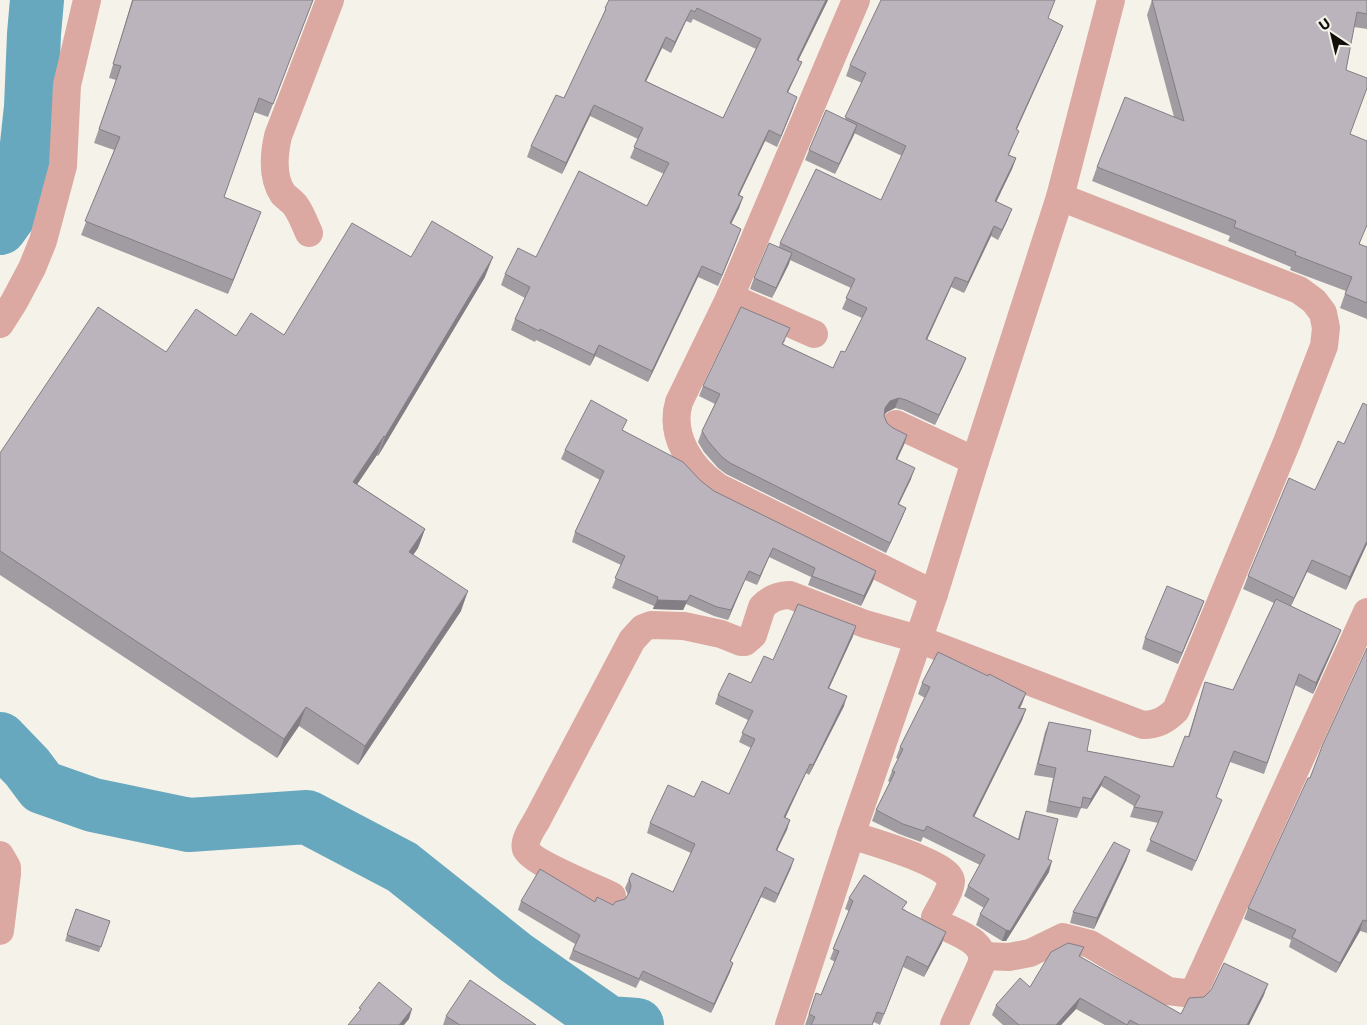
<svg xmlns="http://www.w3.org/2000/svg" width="1367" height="1025" font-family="Commissioner,sans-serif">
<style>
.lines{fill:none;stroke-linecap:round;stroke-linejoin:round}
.river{stroke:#67a8bf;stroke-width:54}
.minor{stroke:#dca9a2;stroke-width:28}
.wall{fill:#a19ba2;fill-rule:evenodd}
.shaded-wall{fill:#837e84}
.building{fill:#bbb4bc;stroke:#837e84;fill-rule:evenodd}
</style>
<rect width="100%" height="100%" fill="#f5f3e9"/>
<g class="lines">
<g class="river">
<path d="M0 228 15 207 26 177 27 144 31 107 34 34 37 0"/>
<path d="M0 739 27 767 42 787 93 805 189 825 307 817 402 867 515 957 609 1023 637 1025"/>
</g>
<g class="minor">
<path d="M856 0 730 297 679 402C669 436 691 468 718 487L934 594"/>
<path d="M309 233C305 224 301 213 295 205 292 201 287 198 283 194 272 178 274 154 278 136L330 0"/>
<path d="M730 297 814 334"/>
<path d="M0 324 14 302 32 268 43 241 63 166 67 85 87 0"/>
<path d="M896 424 975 461"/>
<path d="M851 835C868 841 950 863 951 881 951 890 940 908 935 917L936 922C952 932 989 940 981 965L954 1025"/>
<path d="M0 855 7 867V874L0 931"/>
<path d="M612 896C596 888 532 863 526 849 523 841 533 827 537 820L632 640 643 628 651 625 684 626 721 634 741 642H745L753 635 762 607C769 599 780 595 790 595L865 624 918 639 1143 725C1157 725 1166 720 1176 710L1287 442 1324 346 1326 328 1323 313 1314 301 1299 290 1060 197"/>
<path d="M983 956 1009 957 1030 953 1063 937 1090 944 1168 991 1193 994 1367 612"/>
<path d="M789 1025 851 835 934 594 975 461 1060 197 1111 0"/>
</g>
</g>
<g class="wall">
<path d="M132 0H313L268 117 254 112 224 197 256 225 228 294 81 235 114 150 94 143 116 80 109 78Z"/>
<path d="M609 0H828L798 61 802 62 797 73 788 92 793 108 777 147 765 141 739 195 743 197 739 208 731 224 741 229 718 286 698 277 648 382 595 356 590 366 536 340 535 342 511 330 515 319 525 298 501 285 505 274 536 257 647 206 664 174 630 158 638 139 590 116 562 174 527 157 531 146 564 98 601 20ZM693 19 756 49 723 118 646 81 662 48 671 53 686 21 691 23Z"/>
<path d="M1152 0H1367V29L1354 27 1346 70 1350 134 1360 245 1367 247V319L1340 308 1346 291 1290 270 1291 267 1228 241 1230 236 1092 181 1097 167 1174 117 1147 15Z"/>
<path d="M1048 19 1063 26 1059 36 1016 130 1015 141 1009 155 1016 158 1012 169 996 201 1008 219 998 240 991 236 964 293 951 287 927 340 966 358 962 368 935 425 903 410 895 408 887 412 884 414 887 423 893 428 907 435 897 460 911 479 899 504 906 508 902 518 886 553 726 474 718 468 704 452 698 442 702 431 715 404 699 396 703 386 786 339 783 344 833 368 845 352 862 318 842 309 851 288 790 260 772 298 750 289 754 278 779 247 780 243 881 200 902 156 854 133 835 174 805 160 809 150 845 119 862 83 846 76 850 65Z"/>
<path d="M485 277 378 456 377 455 357 484 425 529 418 548 413 555 461 611 358 765 299 726 277 758 0 575V453L166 352 236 336 284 335Z"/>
<path d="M623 430 701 481 714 491 876 571 873 581 861 606 808 585 811 577 769 557 757 585 745 580 728 620 714 616 686 604 683 610 653 609 654 606 612 588 621 565 572 542 575 532 600 480 561 459 565 450Z"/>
<path d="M1367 544 1346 590 1307 572 1291 606 1341 630 1337 640 1313 694 1295 685 1264 774 1230 762 1216 798 1218 810 1192 871 1146 851 1158 823 1130 817 1134 806 1101 786 1087 809 1081 808 1077 818 1046 812 1053 778 1034 775 1045 732 1049 722 1087 751 1173 767 1188 737 1205 682 1233 690 1274 603 1243 589 1248 576Z"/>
<path d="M1204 601 1178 664 1142 649 1145 638Z"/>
<path d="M853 636 829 688 844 706 809 775 806 773 785 818 790 820 777 851 791 868 775 903 761 897 730 962 733 963 730 972 711 1013 640 980 636 988 569 959 575 944 518 910 521 901 595 902 613 905 625 899 628 895 625 888 629 879 673 892 691 853 647 833 650 823 694 797 729 794 751 748 739 742 748 720 715 704 718 695 751 683 773 660Z"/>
<path d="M1367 648V933L1360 931 1336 973 1289 947 1291 940 1244 919 1248 908 1310 778Z"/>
<path d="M988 676 1026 693 1020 708 1026 709 1022 720 974 817 1018 839 1022 822 1026 811 1048 859 1049 872 1006 941H1002L976 925 980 914 984 908 964 896 968 886 980 865 923 837 921 842 899 834 872 821 876 810 890 782 888 781 892 771 898 759 896 758 900 747 925 698 918 694 922 683Z"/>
<path d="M1130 850 1126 861 1094 929 1070 923 1073 912Z"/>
<path d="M849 898 904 909 942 943 924 977 903 967 880 1025 874 1022 872 1025H805L816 993 821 995 835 962 830 959 849 911 845 909Z"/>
<path d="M76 909 110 921 99 952 65 941Z"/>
<path d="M1084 947 1080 957 1181 1014 1264 995 1249 1025H1105L1076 1009 1061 1025H1003L992 1015 996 1005 1030 987Z"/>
<path d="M446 1016 536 1025H443Z"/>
</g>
<g class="shaded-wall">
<path d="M826 0H828L793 71 797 60Z"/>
<path d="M691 10 686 21 671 53 675 42Z"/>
<path d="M1063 26 1059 36 1012 140 1016 129Z"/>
<path d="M666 37 662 48 641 92 645 81Z"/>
<path d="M802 62 797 73 783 103 787 92Z"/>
<path d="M797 97 793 108 777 147 781 136Z"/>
<path d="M594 105 590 116 562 174 566 163Z"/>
<path d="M857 125 854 135 835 174 839 164Z"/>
<path d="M769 130 765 141 734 206 738 195Z"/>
<path d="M1016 158 1012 169 992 211 995 201Z"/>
<path d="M743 197 739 208 726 234 730 223Z"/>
<path d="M1012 209 1008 219 998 240 1002 230Z"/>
<path d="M261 212 256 225 228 294 233 280Z"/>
<path d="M994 226 991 236 964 293 968 282Z"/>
<path d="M741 229 737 240 718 286 722 275Z"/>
<path d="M792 253 789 264 772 298 776 288Z"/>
<path d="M493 257 485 277 378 456 385 437Z"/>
<path d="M702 266 698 277 648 382 652 371Z"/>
<path d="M955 277 951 287 922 350 926 339Z"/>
<path d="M599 345 595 356 590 366 594 355Z"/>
<path d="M966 358 962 368 935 425 939 415Z"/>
<path d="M899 398 895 408 887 412 882 418 885 408 890 401Z"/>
<path d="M907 435 904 445 892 470 896 459Z"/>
<path d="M384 436 377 455 346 501 353 482Z"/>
<path d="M915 468 911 479 894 514 898 504Z"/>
<path d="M906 508 902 518 886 553 890 543Z"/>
<path d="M425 529 418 548 402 571 409 552Z"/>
<path d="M1367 541V544L1346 590 1350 577Z"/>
<path d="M773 548 769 557 757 585 760 576Z"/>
<path d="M1312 560 1307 572 1289 610 1294 598Z"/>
<path d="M749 571 745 580 728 620 731 610Z"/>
<path d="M876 571 873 581 861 606 864 596Z"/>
<path d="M468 591 461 611 358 765 365 746Z"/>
<path d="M690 595 683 610 653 609 657 600Z"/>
<path d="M1204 601 1200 612 1178 664 1182 653Z"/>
<path d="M856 626 853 636 825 697 828 688Z"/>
<path d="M1341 630 1337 640 1313 694 1316 683Z"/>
<path d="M1026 693 1022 704 1014 718 1018 708Z"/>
<path d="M847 696 844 706 809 775 813 765Z"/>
<path d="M306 707 299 726 277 758 284 739Z"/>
<path d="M1026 709 1022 720 969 827 973 816Z"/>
<path d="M810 764 806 773 781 827 784 817Z"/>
<path d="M1105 776 1101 786 1087 809 1091 799Z"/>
<path d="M1222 800 1218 810 1192 871 1196 861Z"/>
<path d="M790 820 787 830 772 860 776 850Z"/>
<path d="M1130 850 1126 861 1094 929 1097 918Z"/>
<path d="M794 859 791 868 775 903 778 894Z"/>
<path d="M1052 861 1049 872 1006 941H1002L1006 930Z"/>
<path d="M765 887 761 897 726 971 730 961Z"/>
<path d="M1363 920 1360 931 1336 973 1340 963Z"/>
<path d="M946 932 942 943 924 977 928 967Z"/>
<path d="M733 963 730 972 711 1013 714 1004Z"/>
<path d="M1268 984 1264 995 1249 1025H1247Z"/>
<path d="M1080 998 1076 1009 1061 1025H1056Z"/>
<path d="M412 1009 409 1019 404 1025H399Z"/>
</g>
<g class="building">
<path d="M133 0H313L273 104 259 98 224 197 261 212 233 280 85 221 120 137 99 129 121 66 113 64Z"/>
<path d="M609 0H826L797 60 802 62 787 92 797 97 781 136 769 130 738 195 743 197 730 223 741 229 722 275 702 266 652 371 599 345 594 355 540 329 539 331 515 319 530 287 505 274 518 248 536 257 579 171 647 206 669 163 634 147 643 128 594 105 566 163 531 146 556 95 564 98 606 9 605 8ZM697 8 761 39 723 118 645 81 666 37 675 42 691 10 695 12Z"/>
<path d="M881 0H1055L1048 18 1063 26 1016 129 1019 131 1008 155 1016 158 995 201 1012 209 1002 230 994 226 968 282 955 277 926 339 966 358 939 415 906 400 899 398 890 401 885 408 884 416 887 423 893 428 907 435 896 459 915 468 898 504 906 508 890 543 730 463 722 457 708 441 702 431 720 394 703 386 741 307 790 328 782 344 833 368 841 351 845 352 867 308 846 298 855 279 780 243 816 169 881 200 906 146 845 117 866 73 850 65Z"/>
<path d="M1152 0H1367V14L1357 12 1346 70 1367 78V88L1350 134 1367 141V225L1359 244 1367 247V303L1345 294 1352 277 1295 255 1296 252 1234 227 1236 221 1097 167 1125 97 1184 121Z"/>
<path d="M826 110 857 125 839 164 809 150Z"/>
<path d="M432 221 493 257 385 437 384 436 353 482 425 529 409 552 468 591 365 746 306 707 284 739 0 551V453L98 307 166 352 196 309 236 336 251 313 284 335 352 223 411 257Z"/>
<path d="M769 243 792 253 776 288 754 278Z"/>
<path d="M591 400 627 420 622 430 683 462 701 481 714 491 876 571 864 596 812 576 815 568 773 548 760 576 749 571 731 610 717 607 690 595 687 601 657 600 658 597 615 578 625 556 575 532 604 471 565 450Z"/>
<path d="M1363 403 1367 405V541L1350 577 1312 560 1294 598 1248 576 1289 478 1315 490 1338 441 1344 444Z"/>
<path d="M1167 586 1204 601 1182 653 1145 638Z"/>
<path d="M1276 599 1341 630 1316 683 1299 674 1267 763 1234 751 1216 797 1222 800 1196 861 1150 840 1163 812 1134 807 1140 796 1105 776 1091 799 1083 797 1081 808 1049 801 1056 768 1038 764 1049 722 1091 730 1087 751 1173 767 1185 736 1189 737 1205 682 1233 690Z"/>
<path d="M798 604 856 626 828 688 847 696 813 765 810 764 784 817 790 820 776 850 794 859 778 894 765 887 730 961 733 963 714 1004 643 971 639 979 573 950 580 935 521 901 540 869 595 902 597 897 613 905 615 902 625 899 629 893 631 886 629 879 632 873 673 892 695 844 650 823 668 785 694 797 702 781 729 794 755 739 742 733 753 711 718 695 729 673 751 683 764 656 773 660Z"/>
<path d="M1367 648V921L1363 920 1340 963 1292 937 1296 930 1248 908 1308 778H1310L1323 744Z"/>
<path d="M938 652 988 676 989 674 1026 693 1018 708 1026 709 973 816 1019 840 1026 811 1058 819 1048 859 1052 861 1010 931 1006 930 980 914 989 899 968 886 985 855 927 826 924 831 903 824 876 810 895 772 892 771 903 749 900 747 930 687 922 683Z"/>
<path d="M1114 842 1130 850 1097 918 1073 912Z"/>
<path d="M864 875 907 902 902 909 946 932 928 967 907 956 884 1014 877 1012 872 1025H811L815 1017 809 1014 816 993 821 995 839 951 833 949 853 901 849 898Z"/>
<path d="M76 909 110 921 101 947 67 935Z"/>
<path d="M1068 943 1084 947 1079 956 1181 1014 1189 998 1204 997 1211 990 1224 963 1268 984 1247 1025H1139L1130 1020 1127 1025 1080 998 1056 1025H1019L996 1005 1020 978 1030 987 1051 952Z"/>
<path d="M470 980 536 1025H460L446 1016Z"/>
<path d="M379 982 412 1009 399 1025H348L361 1009 359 1008Z"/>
</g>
<g transform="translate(1332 35) rotate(325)" stroke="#f5f3e9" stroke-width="4" paint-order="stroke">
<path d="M0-4L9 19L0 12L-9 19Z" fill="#100f0c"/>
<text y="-8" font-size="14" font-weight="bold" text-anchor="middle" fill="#100f0c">U</text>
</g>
</svg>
